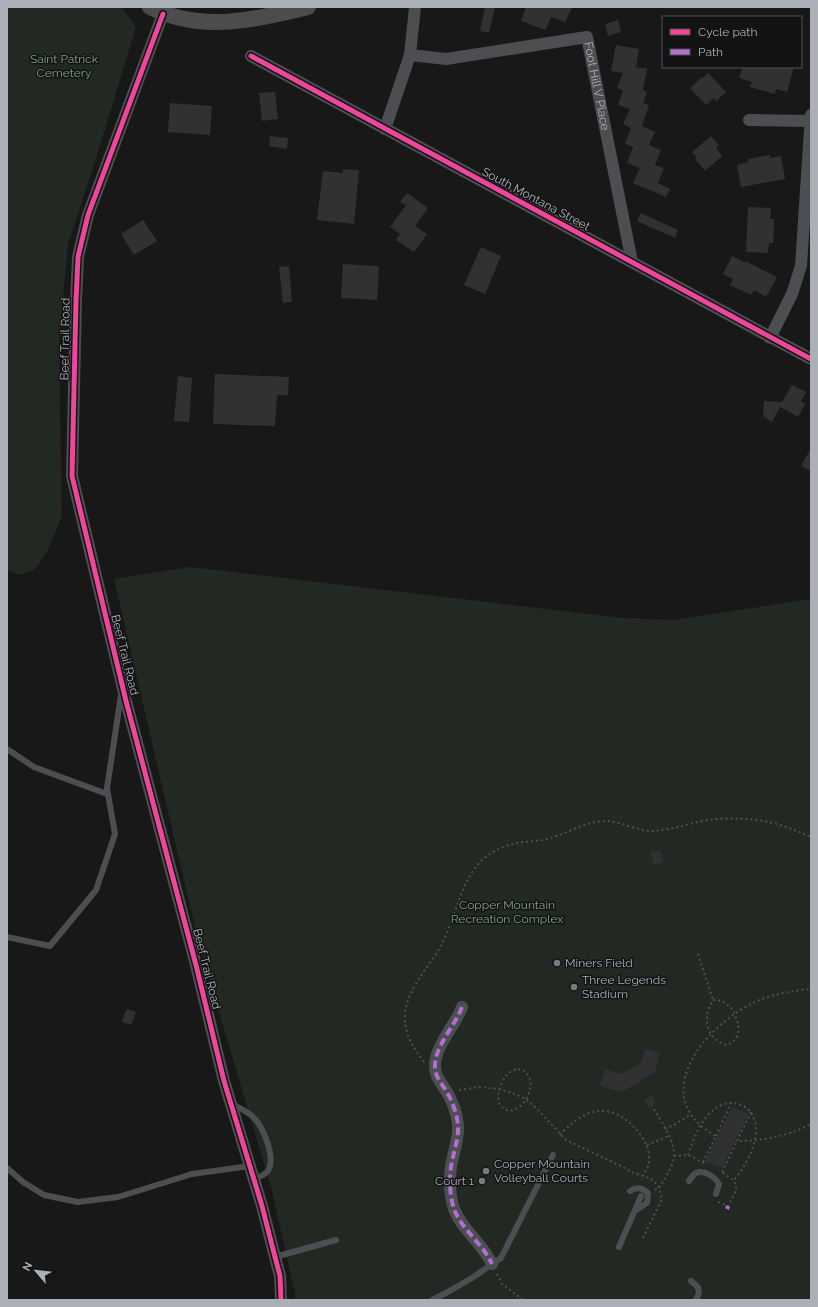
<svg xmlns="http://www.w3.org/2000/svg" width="818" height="1307" font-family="Raleway,sans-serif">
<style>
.green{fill:#222923}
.building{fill:#313133}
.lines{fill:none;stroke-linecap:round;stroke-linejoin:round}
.path{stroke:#4e4f52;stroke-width:2;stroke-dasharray:2 3;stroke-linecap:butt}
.lane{stroke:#4d4e51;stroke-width:6}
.street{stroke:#4d4e51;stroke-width:12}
.secondary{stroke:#4c4c4f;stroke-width:16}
.quiet{stroke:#b36fd0;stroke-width:4;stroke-dasharray:8 4;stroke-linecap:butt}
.cycleway-casing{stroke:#131314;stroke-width:8}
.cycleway{stroke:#ed469a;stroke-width:5}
.poi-dot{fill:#787a80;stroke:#131314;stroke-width:1.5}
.labels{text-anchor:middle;stroke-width:3;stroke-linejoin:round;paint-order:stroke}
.park-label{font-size:12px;fill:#83a285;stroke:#131314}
.street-label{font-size:12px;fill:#abafb8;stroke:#131314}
.poi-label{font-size:12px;fill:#abafb8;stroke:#131314;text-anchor:start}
</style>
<rect width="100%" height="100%" fill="#181819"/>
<g class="green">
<path d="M7 7H120L123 9 136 27 93 168 68 244 59 342 62 516 47 552 34 570 18 575 7 569Z"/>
<path d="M190 567 622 618 674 620 811 599V1300H295V1294L271 1187 199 945 114 579Z"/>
</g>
<g class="building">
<path d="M485 7H495L489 33 480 31Z"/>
<path d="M526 7H572L565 22 551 17 546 30 521 21Z"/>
<path d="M618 20 621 32 608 36 605 24Z"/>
<path d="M616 45 639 49 636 67 647 69 643 90 647 92 643 103 649 105 642 126 655 132 649 145 661 150 655 165 664 168 658 183 670 189 666 197 633 183 640 168 627 163 633 147 625 144 631 128 623 124 630 109 618 105 623 90 617 88 623 73 611 71Z"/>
<path d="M743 67H794L787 92 776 89 775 94 750 87 752 82 739 78Z"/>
<path d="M708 73 726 92 716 101 714 98 706 105 690 88 702 77 703 78Z"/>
<path d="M275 92 278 119 262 121 259 93Z"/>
<path d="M170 103 212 106 210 135 168 132Z"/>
<path d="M270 136 288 138 287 149 269 146Z"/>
<path d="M711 136 719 145 716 148 722 156 705 171 695 159 697 158 692 152Z"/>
<path d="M770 155V158L781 156 785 179 741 187 737 165 748 162V159Z"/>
<path d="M343 169 359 170 354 224 317 220 323 171 343 173Z"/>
<path d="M407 193 428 208 415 226 427 234 414 252 396 240 400 234 390 227 406 205 400 202Z"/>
<path d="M748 207 771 208 770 219H774V230L773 243H769L768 253 746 252Z"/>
<path d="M641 213 678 230 675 238 637 221Z"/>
<path d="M143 220 157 241 134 255 121 234Z"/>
<path d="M481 247 501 256 485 294 464 285Z"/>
<path d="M732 256 745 263V261L777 277 766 297 754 290 751 295 730 285 733 279 723 274Z"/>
<path d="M343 264 379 266 377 300 341 298Z"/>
<path d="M289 266 292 302 283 303 279 267Z"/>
<path d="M215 374 289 377 288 395H277L275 426 213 424Z"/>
<path d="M178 376 192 378 189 422 174 421Z"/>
<path d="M792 385 806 392 801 401 805 404 798 417 780 407 772 422 763 416 764 401 782 402Z"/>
<path d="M811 448V471L801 466Z"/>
<path d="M660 850 663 862 654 865 650 852Z"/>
<path d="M126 1009 136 1012 131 1025 122 1022Z"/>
<path d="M645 1049 660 1052 655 1072 622 1092 600 1086 605 1069 621 1074 641 1063Z"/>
<path d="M652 1095 656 1103 648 1107 644 1100Z"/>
<path d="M732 1107 748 1114 722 1168 705 1161Z"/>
</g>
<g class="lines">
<g class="path">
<path d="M698 954 713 1000"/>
<path d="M713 1000C718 1000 724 1001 728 1005 733 1008 734 1013 736 1018 741 1030 739 1040 727 1045 706 1040 702 1017 713 1000Z"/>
<path d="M424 1062C390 1020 406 996 434 957 454 929 458 883 482 860 493 850 508 844 523 842 531 841 539 841 547 839 567 834 585 821 607 821 622 822 637 831 652 831 669 830 685 825 702 821 717 818 733 818 747 819 763 820 780 824 794 830 800 832 805 835 811 837"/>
<path d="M518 1069C521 1070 525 1071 526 1073 541 1087 516 1123 501 1106 494 1097 502 1078 510 1072 512 1071 515 1070 518 1069Z"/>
<path d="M459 1090 480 1087 499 1089 512 1093 526 1099 539 1111 566 1140 627 1169C638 1178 651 1173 659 1188L655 1190"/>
<path d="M751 1112 737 1141C763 1141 788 1136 811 1124"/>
<path d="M665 1129 674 1125 690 1115"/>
<path d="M560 1135C582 1110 608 1100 634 1127 642 1136 649 1145 649 1157 650 1170 643 1171 642 1180"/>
<path d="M716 1136 731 1103"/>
<path d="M647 1145 668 1136"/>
<path d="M688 1155C693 1141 698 1126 709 1114 728 1093 758 1104 756 1133 754 1151 745 1166 734 1180"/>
<path d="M674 1156 688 1155 704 1163"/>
<path d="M703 1162 716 1136C645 1098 705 1025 755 1002 772 994 792 991 811 989"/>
<path d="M722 1172 737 1141"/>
<path d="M718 1202 728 1206C738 1187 742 1184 721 1172"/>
<path d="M643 1238 662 1199 659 1188C665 1179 672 1168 674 1157 676 1142 659 1118 652 1106"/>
<path d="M497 1274 502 1284 523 1300"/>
</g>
<g class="lane">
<path d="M7 749 34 767 107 794"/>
<path d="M7 937 50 946 96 890 115 834 107 788 121 695"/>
<path d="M231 1104C239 1108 247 1111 253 1117 263 1126 275 1156 269 1169 266 1175 260 1177 254 1178"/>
<path d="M7 1168 23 1182 44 1195 78 1202 118 1197 192 1174 250 1166"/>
<path d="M689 1181C691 1178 693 1175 696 1173 704 1169 716 1178 719 1184L716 1194"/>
<path d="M630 1191C637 1187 641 1187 648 1193L647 1203 636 1210"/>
<path d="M619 1247 641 1196"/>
<path d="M275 1257 336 1240"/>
<path d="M691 1281 698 1287 699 1293 696 1300"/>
<path d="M432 1300 446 1293 472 1278 501 1258 553 1155"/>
</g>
<g class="street">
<path d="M163 14 88 215 78 257 76 301 72 476 126 701 196 965 224 1081 262 1206 275 1257 280 1276 281 1300"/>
<path id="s1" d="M410 55 446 59 587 37 632 262"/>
<path d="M251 56 811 359"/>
<path d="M749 120 811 121"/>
<path d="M385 129 410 55 415 7"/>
<path d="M770 338 792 294 801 266 811 115"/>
<path d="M462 1007C455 1026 437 1043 435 1064 434 1077 442 1083 448 1094 453 1103 457 1115 458 1125 459 1140 453 1153 451 1167 449 1180 450 1197 454 1209 462 1230 483 1244 492 1264"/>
</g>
<path class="secondary" d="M150 7C200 33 256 20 308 7"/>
<g class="quiet">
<path d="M462 1007C455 1026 437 1043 435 1064 434 1077 442 1083 448 1094 453 1103 457 1115 458 1125 459 1140 453 1153 451 1167 449 1180 450 1197 454 1209 462 1230 483 1244 492 1264"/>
<path d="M727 1209 728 1206"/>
</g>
<defs>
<g id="cycleway">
<path d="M163 14 88 215 78 257 76 301 72 476 126 701 196 965 224 1081 262 1206 275 1257 280 1276 281 1300"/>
<path d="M251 56 811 359"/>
</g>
</defs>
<use href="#cycleway" class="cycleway-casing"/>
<use href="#cycleway" class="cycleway"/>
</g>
<g class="poi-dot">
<circle cx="557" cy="963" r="4"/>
<circle cx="574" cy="987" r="4"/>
<circle cx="486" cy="1171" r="4"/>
<circle cx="482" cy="1181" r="4"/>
</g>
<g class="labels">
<g class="park-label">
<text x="64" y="63">Saint Patrick<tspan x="64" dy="14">Cemetery</tspan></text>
<text x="507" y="909">Copper Mountain<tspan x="507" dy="14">Recreation Complex</tspan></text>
</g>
<g class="street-label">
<text dy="4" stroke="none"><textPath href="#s1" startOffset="229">Foot Hill V Place</textPath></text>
<text transform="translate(536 199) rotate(28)" y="4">South Montana Street</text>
<text transform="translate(65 339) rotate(-89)" y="4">Beef Trail Road</text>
<text transform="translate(125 655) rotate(76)" y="4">Beef Trail Road</text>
<text transform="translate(207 969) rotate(76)" y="4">Beef Trail Road</text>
</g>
<g class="poi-label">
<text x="565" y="967">Miners Field</text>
<text x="582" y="984">Three Legends<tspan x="582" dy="14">Stadium</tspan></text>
<text x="494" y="1168">Copper Mountain<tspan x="494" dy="14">Volleyball Courts</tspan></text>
<text x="474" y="1185" text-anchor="end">Court 1</text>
</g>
</g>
<rect width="818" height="1307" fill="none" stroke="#abafb8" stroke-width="16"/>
<rect x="662" y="16" width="140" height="52" fill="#131314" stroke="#505156"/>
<rect x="670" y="29" width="20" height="6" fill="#ed469a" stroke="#505156"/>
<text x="698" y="36" font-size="12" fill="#abafb8">Cycle path</text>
<rect x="670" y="49" width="20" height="6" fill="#b36fd0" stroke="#505156"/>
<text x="698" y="56" font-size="12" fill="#abafb8">Path</text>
<g transform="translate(36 1271) rotate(298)" stroke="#131314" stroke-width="3" paint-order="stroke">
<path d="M0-3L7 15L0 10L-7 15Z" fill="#abafb8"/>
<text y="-6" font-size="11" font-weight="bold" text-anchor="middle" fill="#abafb8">N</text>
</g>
</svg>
